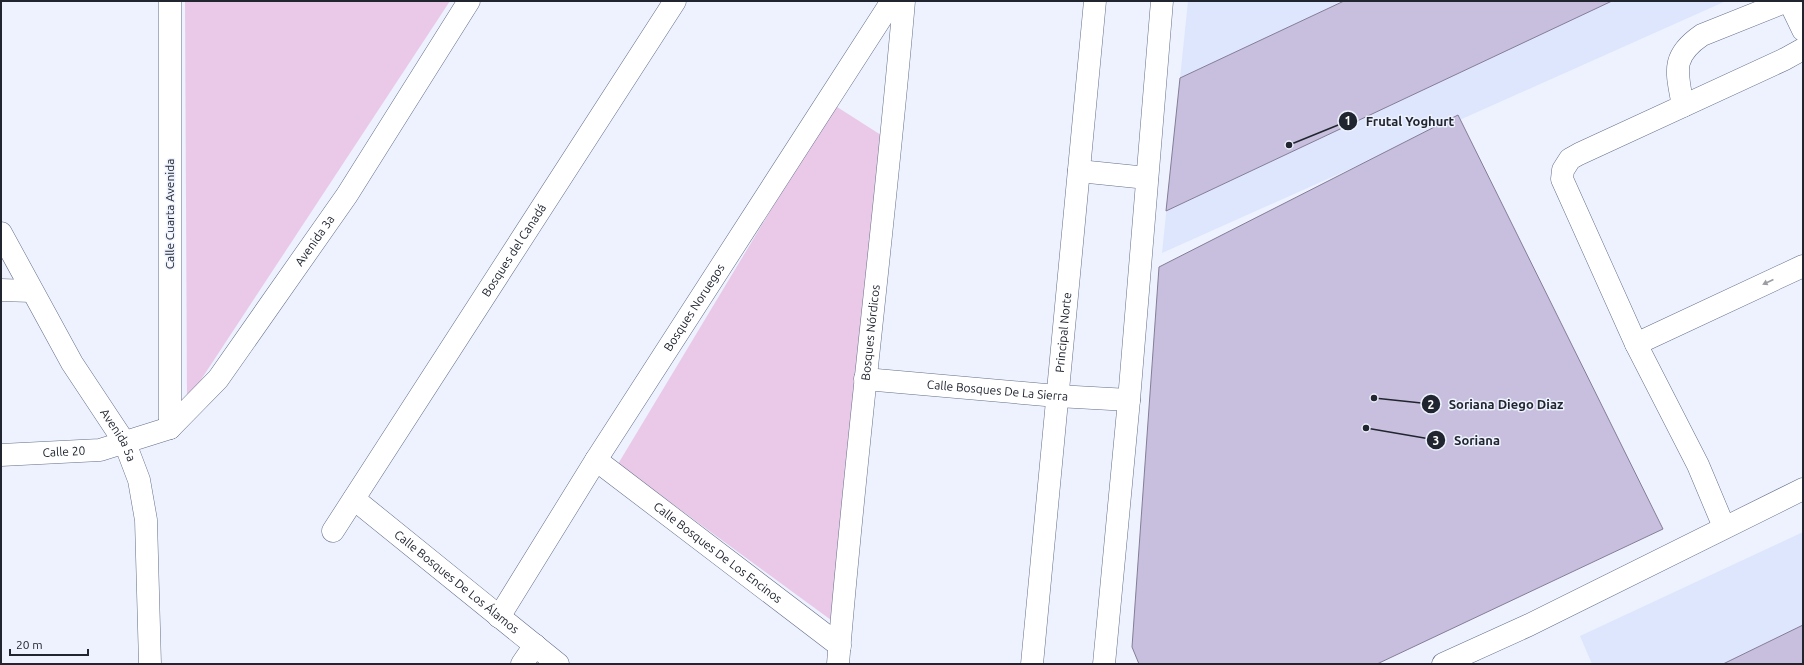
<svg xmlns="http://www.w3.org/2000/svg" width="1804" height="665" font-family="Ubuntu,sans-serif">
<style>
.built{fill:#dde6fc}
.green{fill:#eac9e8}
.building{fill:#c7bfdd;stroke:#847d98}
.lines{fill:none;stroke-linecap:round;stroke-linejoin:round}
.minor-casing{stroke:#636e88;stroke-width:23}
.minor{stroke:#fff;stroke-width:22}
.oneway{fill:#9b9da1}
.labels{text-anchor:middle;stroke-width:3;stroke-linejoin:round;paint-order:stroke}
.street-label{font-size:12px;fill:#20252f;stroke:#edf2fe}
.leader{fill:none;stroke:#20252f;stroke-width:1.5}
.callout-dot{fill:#20252f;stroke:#edf2fe;stroke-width:1.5}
.mark-label{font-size:12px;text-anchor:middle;font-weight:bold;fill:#fff}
.callout-label{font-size:13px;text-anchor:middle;font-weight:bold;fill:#20252f;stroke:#edf2fe;stroke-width:3;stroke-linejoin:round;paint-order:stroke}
</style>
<rect width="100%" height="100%" fill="#edf2fe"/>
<g class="built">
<path d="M1188 1H1726L1162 253Z"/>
<path d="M1803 532V664H1592L1580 636Z"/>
</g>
<g class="green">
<path d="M185 1H450L187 401Z"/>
<path d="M834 105 881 135 831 620 618 464Z"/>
</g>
<g class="building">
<path d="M1344 1H1612L1166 211 1180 78Z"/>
<path d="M1458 115 1663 529 1377 664H1139L1132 647 1159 267Z"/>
<path d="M1803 625V664H1723Z"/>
</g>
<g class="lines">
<defs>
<g id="minor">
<path d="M1789 1 1803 30"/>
<path d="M1683 106C1677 72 1670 57 1702 35L1787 1"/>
<path d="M1079 171 1147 178"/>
<path id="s1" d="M1 233 72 363 125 443 139 480 146 520 150 664"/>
<path d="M1 290 31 291"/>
<path d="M1636 344 1803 266"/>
<path id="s2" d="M865 379 1057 396 1129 400"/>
<path d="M170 428V1"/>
<path id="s3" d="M1 455 100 450 170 428 218 379 347 195 469 1"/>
<path id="s4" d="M596 460 840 646"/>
<path id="s5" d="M354 499 558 664"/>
<path d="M1724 527 1698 465 1636 344 1562 179 1563 170 1570 159 1579 154 1785 59 1803 49"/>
<path id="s6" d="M333 531 675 1"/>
<path id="s7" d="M499 617 596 460 892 1"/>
<path d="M522 664 535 645"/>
<path id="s8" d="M838 664C856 443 885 222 904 1"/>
<path id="s9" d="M1032 664 1095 1"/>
<path d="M1104 664 1129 400 1162 1"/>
<path d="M1443 664 1529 625 1803 489"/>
</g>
</defs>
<use href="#minor" class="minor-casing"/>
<use href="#minor" class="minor"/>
</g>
<defs><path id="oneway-solid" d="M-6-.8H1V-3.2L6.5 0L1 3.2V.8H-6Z"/></defs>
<use class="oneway" href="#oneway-solid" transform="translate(1768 282) rotate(155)"/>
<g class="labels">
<g class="street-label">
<text transform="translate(170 214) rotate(-90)" y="4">Calle Cuarta Avenida</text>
<text dy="4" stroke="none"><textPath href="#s3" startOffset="410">Avenida 3a</textPath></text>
<text dy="4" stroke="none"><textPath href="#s6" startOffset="334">Bosques del Canadá</textPath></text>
<text dy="4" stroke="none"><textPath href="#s7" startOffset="366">Bosques Noruegos</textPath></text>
<text dy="4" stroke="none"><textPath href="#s8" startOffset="333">Bosques Nórdicos</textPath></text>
<text dy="4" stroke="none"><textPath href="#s9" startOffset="333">Principal Norte</textPath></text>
<text dy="4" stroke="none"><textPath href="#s2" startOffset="133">Calle Bosques De La Sierra</textPath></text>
<text dy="4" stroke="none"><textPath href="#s1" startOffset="234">Avenida 5a</textPath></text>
<text dy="4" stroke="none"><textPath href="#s3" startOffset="63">Calle 20</textPath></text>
<text dy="4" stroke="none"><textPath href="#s4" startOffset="153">Calle Bosques De Los Encinos</textPath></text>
<text dy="4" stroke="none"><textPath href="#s5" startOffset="132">Calle Bosques De Los Álamos</textPath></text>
</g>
</g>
<path class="leader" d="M1289 145L1348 121M1374 398L1431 404M1366 428L1436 440"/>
<g class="callout-dot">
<circle cx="1289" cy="145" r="4"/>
<circle cx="1374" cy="398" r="4"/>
<circle cx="1366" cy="428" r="4"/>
<circle cx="1348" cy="121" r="10"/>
<circle cx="1431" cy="404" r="10"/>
<circle cx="1436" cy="440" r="10"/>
</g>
<g class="mark-label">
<text x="1348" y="125">1</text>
<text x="1431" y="409">2</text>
<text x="1436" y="445">3</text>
</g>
<g class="callout-label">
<text x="1410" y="126">Frutal Yoghurt</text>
<text x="1506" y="409">Soriana Diego Diaz</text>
<text x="1477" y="445">Soriana</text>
</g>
<rect width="1804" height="665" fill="none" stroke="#20252f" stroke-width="4"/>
<path d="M10 649v6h78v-6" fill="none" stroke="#20252f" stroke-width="2"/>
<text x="16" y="649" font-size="12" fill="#20252f" stroke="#edf2fe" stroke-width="3" paint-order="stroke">20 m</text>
</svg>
